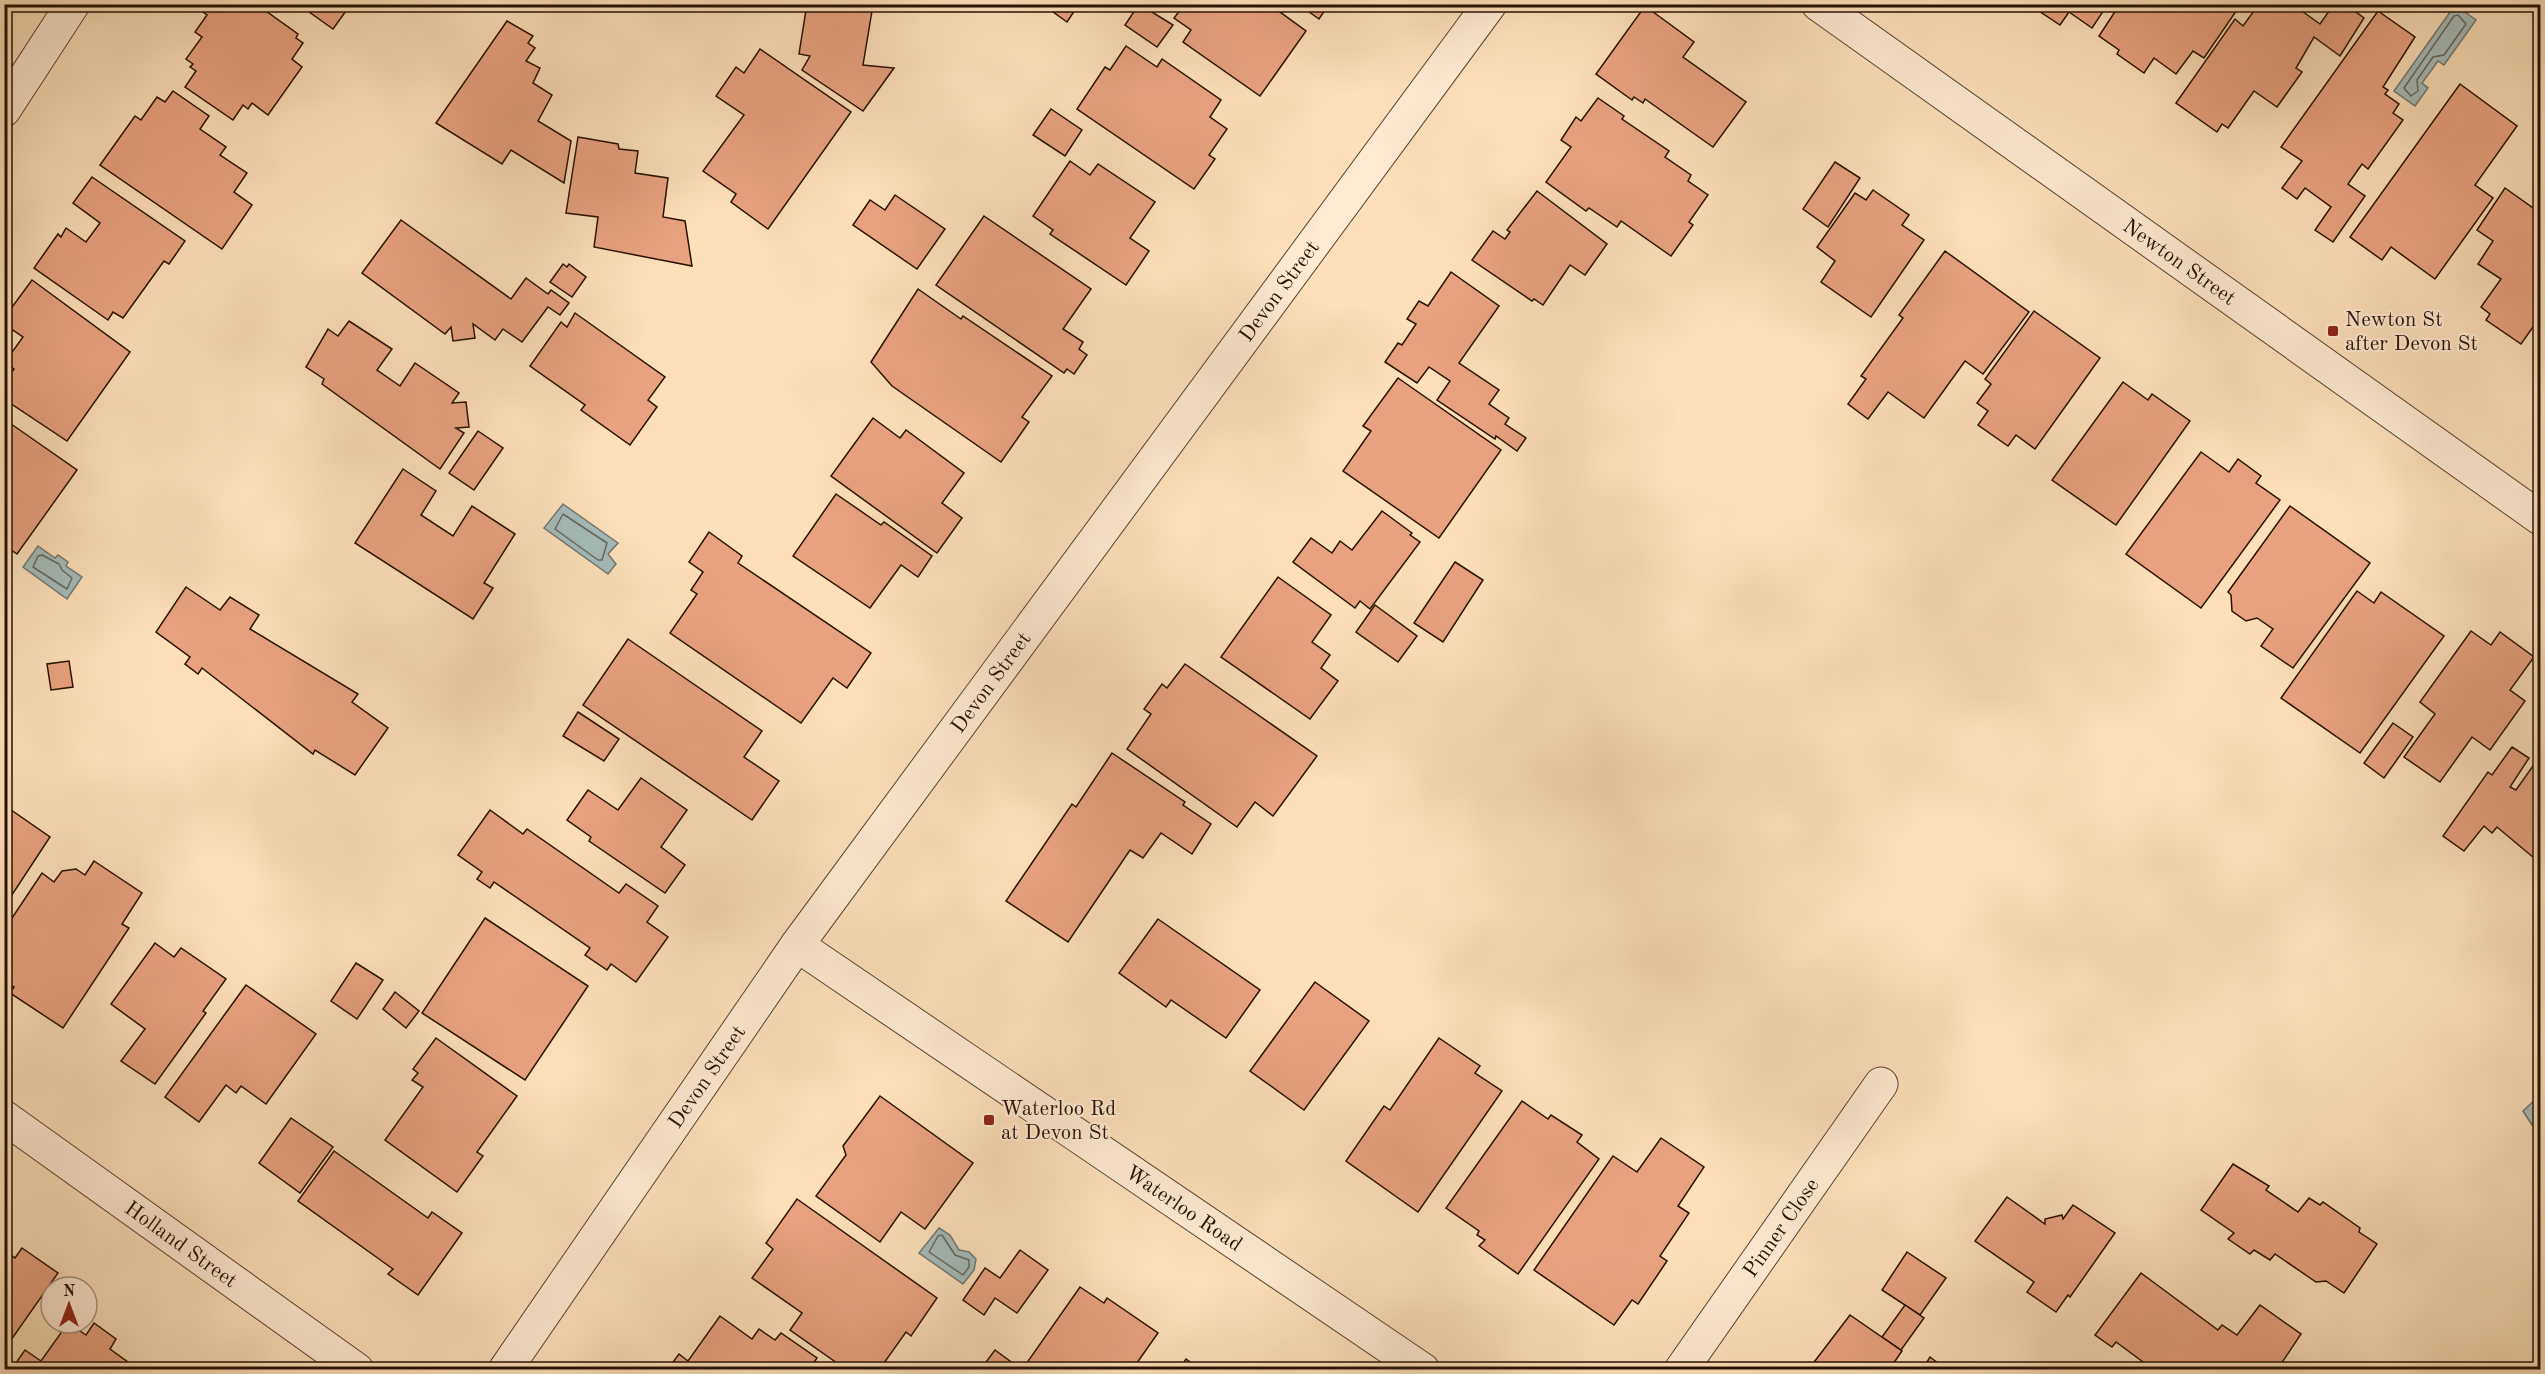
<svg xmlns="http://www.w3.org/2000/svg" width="2545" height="1374" font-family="'Old Standard TT',serif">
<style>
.water{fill:#a4bbba;stroke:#727770;stroke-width:1.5}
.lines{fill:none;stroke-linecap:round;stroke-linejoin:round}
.shore{stroke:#66665d;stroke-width:1.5}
.building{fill:#e9a280;stroke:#271000;stroke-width:1.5}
.minor-casing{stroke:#5c442e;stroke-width:35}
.minor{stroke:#feebd2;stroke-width:33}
.poi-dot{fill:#8f2418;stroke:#feebd2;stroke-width:2}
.labels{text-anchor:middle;stroke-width:4.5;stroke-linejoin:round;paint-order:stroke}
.street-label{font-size:21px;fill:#271000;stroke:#feebd2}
.poi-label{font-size:21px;fill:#271000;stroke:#feebd2;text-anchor:start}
</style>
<rect width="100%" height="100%" fill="#fde0b9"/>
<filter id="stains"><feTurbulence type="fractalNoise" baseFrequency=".00333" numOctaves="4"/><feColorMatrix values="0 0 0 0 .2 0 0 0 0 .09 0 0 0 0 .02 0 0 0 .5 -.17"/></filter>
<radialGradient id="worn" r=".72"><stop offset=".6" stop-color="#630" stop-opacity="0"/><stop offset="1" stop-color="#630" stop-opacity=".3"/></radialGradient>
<g class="water">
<path d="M2455 5 2476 20 2444 65 2438 61 2422 83 2428 88 2415 106 2394 91Z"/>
<path d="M563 504 618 543 608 554 616 564 608 574 544 528Z"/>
<path d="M38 546 55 558 58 555 68 562 66 566 82 577 67 599 23 567Z"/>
<path d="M2540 1095V1127L2532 1125 2523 1111Z"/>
<path d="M939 1228 950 1235 959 1250 969 1252 976 1259 974 1270 963 1284 919 1253Z"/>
</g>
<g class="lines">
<g class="shore">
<path d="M2458 15 2466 24 2444 55 2433 57 2417 80 2418 91 2411 96 2404 88 2454 16Z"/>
<path d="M563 514 607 543 602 560H598L555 529Z"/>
<path d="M42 555 59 564 62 570 72 578 67 589 33 567 38 556Z"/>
<path d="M942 1235 955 1255 969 1260V1267L963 1275 929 1252 938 1236Z"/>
</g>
</g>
<g class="building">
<path d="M208 4H256L298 34 296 38 303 43 292 59 302 67 268 115 252 103 248 109 243 105 233 120 185 87 196 71 190 67 193 64 186 59 202 37 195 32 207 15 203 12Z"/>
<path d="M298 4H351L333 29Z"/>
<path d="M807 4H901L900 9 873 5 863 65 894 68 863 111 802 70 810 56 799 54Z"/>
<path d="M1042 4H1079L1067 22Z"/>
<path d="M1139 4 1173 25 1157 47 1125 25Z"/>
<path d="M1185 4H1269L1306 31 1260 96 1183 42 1191 30 1174 18Z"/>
<path d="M1298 4H1329L1319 19Z"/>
<path d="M2040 4H2108L2092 28 2069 12 2060 25 2036 9Z"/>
<path d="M2120 4H2241L2204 58 2193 51 2176 74 2154 58 2144 73 2117 54 2119 50 2099 36Z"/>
<path d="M2259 4H2292L2320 24 2334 4H2345L2364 18 2340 56 2314 37 2296 68 2302 72 2277 107 2254 91 2228 128 2222 124 2217 132 2176 103 2235 19 2243 26Z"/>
<path d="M1645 6 1694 42 1683 57 1746 102 1713 147 1645 99 1643 103 1634 97 1632 100 1596 74Z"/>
<path d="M2378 11 2415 37 2383 87 2388 90 2385 94 2399 104 2393 113 2403 120 2368 169 2362 164 2348 184 2365 196 2333 242 2315 230 2331 207 2305 188 2297 199 2282 188 2302 161 2281 147Z"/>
<path d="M507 21 533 36 528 43 535 48 526 61 540 68 533 83 552 95 538 121 571 141 564 183 511 150 502 164 436 123Z"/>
<path d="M1126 46 1157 67 1162 59 1221 100 1210 117 1227 129 1209 155 1215 159 1194 189 1077 109 1105 67 1110 70Z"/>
<path d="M760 49 851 112 768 229 731 202 736 194 703 171 744 115 716 96 736 67 744 73Z"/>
<path d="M2460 84 2517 126 2475 185 2493 198 2435 279 2391 247 2382 260 2350 237Z"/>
<path d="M173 91 209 116 200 129 226 147 220 155 247 173 234 192 252 205 222 249 100 165 135 116 141 120 157 97 165 102Z"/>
<path d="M1598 98 1624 116 1622 119 1669 151 1665 157 1691 175 1688 181 1708 195 1689 222 1693 225 1671 256 1621 221 1617 227 1589 208 1586 211 1546 182 1571 147 1561 140 1576 117 1581 121Z"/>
<path d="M1051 109 1082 130 1065 156 1033 135Z"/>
<path d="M578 137 618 144 619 149 638 151 635 173 668 178 663 217 685 221 692 266 594 247 598 217 566 213Z"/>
<path d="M1070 161 1090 175 1098 164 1155 202 1130 238 1149 251 1126 285 1050 234 1053 230 1033 216Z"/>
<path d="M1835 162 1860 178 1828 227 1803 209Z"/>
<path d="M92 177 185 241 169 264 164 261 123 318 113 312 108 320 34 268 58 234 61 237 66 228 86 242 100 223 73 203Z"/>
<path d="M2505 188 2540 213V317L2521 344 2486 320 2490 314 2481 307 2501 279 2478 264 2493 241 2477 230Z"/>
<path d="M1873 190 1909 215 1902 225 1924 240 1871 317 1821 282 1835 261 1817 247 1855 193 1866 200Z"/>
<path d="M1537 191 1607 244 1585 275 1570 265 1543 305 1534 299 1532 301 1472 260 1493 231 1505 239 1510 232 1507 230Z"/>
<path d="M895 195 945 229 917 269 853 225 870 200 885 210Z"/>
<path d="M984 216 1091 289 1063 329 1083 342 1079 349 1087 355 1074 374 1067 369 1064 373 936 285Z"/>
<path d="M401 220 511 299 526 278 548 294 551 290 569 303 560 315 548 307 522 342 503 329 495 340 473 324 475 338 453 341 451 327 445 334 362 273Z"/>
<path d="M1945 251 2029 312 1983 374 1965 361 1924 418 1888 392 1868 419 1848 404 1866 379 1861 376 1903 318 1899 315Z"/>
<path d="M563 264 567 267 569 264 586 277 572 297 550 282Z"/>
<path d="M1451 272 1499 306 1459 363 1499 390 1489 404 1509 418 1505 424 1526 438 1517 451 1496 436 1495 439 1437 400 1450 381 1429 367 1417 383 1385 362 1398 343 1402 345 1416 324 1407 319 1419 301 1428 306Z"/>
<path d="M32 280 130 352 67 441 4 399V381L14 369 5 362 23 337 4 324V318Z"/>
<path d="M918 289 961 319 963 316 1052 376 1022 417 1029 422 1001 462 892 386 871 362Z"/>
<path d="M2034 311 2100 358 2035 449 2016 435 2008 446 1978 425 1988 411 1977 403 1991 384 1985 379Z"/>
<path d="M575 313 665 377 648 400 657 407 630 445 581 410 585 405 530 366 561 322 567 327Z"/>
<path d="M349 321 392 349 377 370 400 386 415 363 459 393 452 403 466 402 469 427 456 428 464 433 440 469 322 384 324 379 306 367 328 329 338 336Z"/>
<path d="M1398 378 1501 450 1439 538 1343 471 1371 431 1363 426Z"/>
<path d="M2123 382 2148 400 2152 394 2190 421 2116 525 2052 480Z"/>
<path d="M873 418 900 438 906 430 964 473 942 503 962 518 937 553 831 476Z"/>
<path d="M4 419 77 470 17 554 4 545Z"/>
<path d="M478 431 503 448 474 490 449 473Z"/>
<path d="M2201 452 2229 472 2238 459 2261 476 2256 483 2280 500 2201 608 2126 554Z"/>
<path d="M403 469 436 491 421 515 453 536 472 506 515 534 484 583 493 588 473 619 355 543Z"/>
<path d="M836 494 881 525 884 522 932 556 918 577 901 565 870 608 793 556Z"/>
<path d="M2290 506 2370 563 2293 668 2261 646 2273 629 2257 618 2246 621 2232 611 2231 595 2228 592Z"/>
<path d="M1382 511 1412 533 1410 535 1420 542 1370 609 1360 601 1355 608 1293 562 1311 538 1332 553 1340 541 1352 550Z"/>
<path d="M709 532 742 556 738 563 871 653 847 688 833 678 801 723 670 633 697 594 691 590 703 572 689 562Z"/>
<path d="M1455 562 1483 580 1443 642 1414 623Z"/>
<path d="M1278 577 1331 615 1312 642 1330 655 1321 668 1338 681 1310 719 1221 657Z"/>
<path d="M186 587 220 610 230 597 259 615 250 629 358 694 352 702 388 728 355 775 315 750 313 754 202 668 198 674 185 664 190 657 156 632Z"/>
<path d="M2357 591 2374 603 2381 592 2444 636 2360 753 2281 698Z"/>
<path d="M1375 605 1417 636 1398 662 1356 632Z"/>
<path d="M2471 631 2491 645 2500 632 2534 657 2510 690 2525 701 2490 750 2472 737 2440 782 2404 757 2435 714 2420 702Z"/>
<path d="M628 639 762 731 744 757 779 781 752 820 583 705Z"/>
<path d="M69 661 73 687 51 690 47 664Z"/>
<path d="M1185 664 1317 756 1273 816 1255 802 1237 827 1127 749 1151 714 1144 709 1162 684 1167 688Z"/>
<path d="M578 712 619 739 604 761 563 736Z"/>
<path d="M2393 723 2413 737 2384 778 2364 763Z"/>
<path d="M2512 747 2529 758 2510 787 2516 790 2540 756V850L2534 858 2497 827 2492 833 2484 826 2464 851 2443 836 2488 772 2492 775Z"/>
<path d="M1112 753 1185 802 1183 805 1211 824 1192 854 1161 833 1143 858 1130 850 1068 942 1006 901 1072 804 1076 807Z"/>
<path d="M641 778 687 810 661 847 685 865 665 893 589 841 591 837 567 820 588 790 618 810Z"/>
<path d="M4 805 50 837 4 907Z"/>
<path d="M490 810 523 834 527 829 619 893 626 884 658 906 647 922 668 937 636 982 611 964 607 970 585 955 590 948 494 882 490 888 477 879 482 872 458 855Z"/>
<path d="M94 861 142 893 122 924 129 928 63 1028 10 993 14 987 4 981V930L42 873 54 882 62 871 76 869 85 875Z"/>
<path d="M485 918 588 986 525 1080 422 1013Z"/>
<path d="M1158 919 1260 990 1226 1038 1171 1000 1166 1007 1119 973Z"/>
<path d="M155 943 174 957 181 948 226 979 203 1011 206 1013 155 1084 121 1061 145 1029 111 1004Z"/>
<path d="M356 963 383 980 357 1019 331 1001Z"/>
<path d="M1315 982 1369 1021 1304 1110 1250 1071Z"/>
<path d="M246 985 316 1034 266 1104 241 1086 236 1093 226 1085 199 1122 165 1097Z"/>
<path d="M395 992 419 1011 406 1028 383 1009Z"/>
<path d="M436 1038 517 1096 477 1152 483 1156 457 1192 385 1140 423 1087 412 1080 418 1073 413 1069Z"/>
<path d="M1439 1038 1480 1066 1475 1073 1502 1091 1418 1212 1346 1161 1384 1106 1390 1110Z"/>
<path d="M880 1096 973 1163 925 1229 901 1212 880 1242 816 1196 846 1155 843 1146Z"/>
<path d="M1522 1101 1548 1119 1551 1115 1582 1135 1577 1142 1599 1159 1518 1274 1479 1246 1485 1240 1477 1235 1479 1231 1446 1208Z"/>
<path d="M291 1118 333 1147 300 1193 259 1163Z"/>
<path d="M1661 1138 1704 1167 1678 1206 1689 1213 1660 1256 1667 1261 1638 1304 1632 1300 1614 1325 1534 1270 1613 1156 1637 1172Z"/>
<path d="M334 1151 428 1218 432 1212 462 1233 418 1295 388 1274 393 1269 298 1201Z"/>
<path d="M2233 1164 2269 1186 2266 1190 2298 1212 2309 1198 2320 1205 2323 1202 2360 1228 2359 1232 2377 1244 2344 1293 2326 1281 2316 1282 2275 1254 2270 1260 2254 1250 2250 1254 2228 1239 2234 1233 2201 1210Z"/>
<path d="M2007 1197 2045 1224V1219L2062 1215 2063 1219 2073 1205 2115 1233 2070 1297 2068 1295 2056 1312 2027 1292 2034 1282 1975 1241Z"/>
<path d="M797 1199 937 1298 911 1336 906 1332 879 1370H847L790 1330 802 1313 752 1278 773 1249 766 1243Z"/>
<path d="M22 1248 58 1273 11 1340 4 1336V1251L15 1258Z"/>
<path d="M1020 1250 1048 1270 1017 1313 995 1298 984 1315 963 1300 985 1268 1000 1278Z"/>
<path d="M1907 1252 1946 1278 1920 1315 1882 1290Z"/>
<path d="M2141 1273 2218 1330 2222 1325 2237 1335 2260 1305 2301 1334 2277 1370H2154L2116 1342 2112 1347 2095 1335Z"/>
<path d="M1080 1287 1104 1303 1107 1298 1158 1333 1132 1370H1033L1026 1364Z"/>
<path d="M1905 1305 1924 1318 1901 1350 1882 1337Z"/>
<path d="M1850 1315 1902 1351 1891 1367 1894 1370H1808Z"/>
<path d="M720 1316 752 1339 759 1329 775 1340 781 1333 817 1358 809 1370H667L679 1354 688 1361Z"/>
<path d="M68 1323 86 1335 94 1323 116 1339 110 1349 139 1370H11L25 1350 41 1361Z"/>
<path d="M995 1350 1022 1370H980Z"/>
<path d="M1930 1357 1947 1370H1922Z"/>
<path d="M1186 1359 1202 1370H1179Z"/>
</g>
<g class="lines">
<defs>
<g id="minor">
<path id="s1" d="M1818 4 2540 518"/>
<path d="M4 110 73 4"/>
<path id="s2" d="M797 945 1423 1370"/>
<path id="s3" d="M4 1117 357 1370"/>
<path id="s4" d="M505 1370 797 945 1490 4"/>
<path id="s5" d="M1681 1370 1881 1084"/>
</g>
</defs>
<use href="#minor" class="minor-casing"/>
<use href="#minor" class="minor"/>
</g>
<g class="poi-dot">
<rect x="2327" y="325" width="12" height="12" rx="3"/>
<rect x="983" y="1114" width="12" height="12" rx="3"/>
</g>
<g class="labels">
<g class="street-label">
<text dy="7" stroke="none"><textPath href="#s1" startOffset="444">Newton Street</textPath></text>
<text dy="7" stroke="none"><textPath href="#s4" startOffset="1328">Devon Street</textPath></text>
<text dy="7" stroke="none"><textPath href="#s4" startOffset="842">Devon Street</textPath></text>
<text dy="7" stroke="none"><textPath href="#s4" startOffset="356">Devon Street</textPath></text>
<text dy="7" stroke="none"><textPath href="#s2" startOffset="468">Waterloo Road</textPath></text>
<text dy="7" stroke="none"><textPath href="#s5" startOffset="174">Pinner Close</textPath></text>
<text dy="7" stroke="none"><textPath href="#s3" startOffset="218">Holland Street</textPath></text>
</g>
<g class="poi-label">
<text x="2345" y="326">Newton St<tspan x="2345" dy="24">after Devon St</tspan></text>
<text x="1001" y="1115">Waterloo Rd<tspan x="1001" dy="24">at Devon St</tspan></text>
</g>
</g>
<rect width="2545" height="1374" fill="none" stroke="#fde0b9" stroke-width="24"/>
<rect x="6" y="6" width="2533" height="1362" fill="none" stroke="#271000" stroke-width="3"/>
<rect x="12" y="12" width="2521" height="1350" fill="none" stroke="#271000" stroke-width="1.5"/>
<g transform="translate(69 1305)"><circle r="28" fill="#feebd2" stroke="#a8937e" stroke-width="1.5"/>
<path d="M0-4.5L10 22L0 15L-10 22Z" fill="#8f2418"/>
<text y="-9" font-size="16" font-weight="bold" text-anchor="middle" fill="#271000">N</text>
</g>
<rect width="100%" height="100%" filter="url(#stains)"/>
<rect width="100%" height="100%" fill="url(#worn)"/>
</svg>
